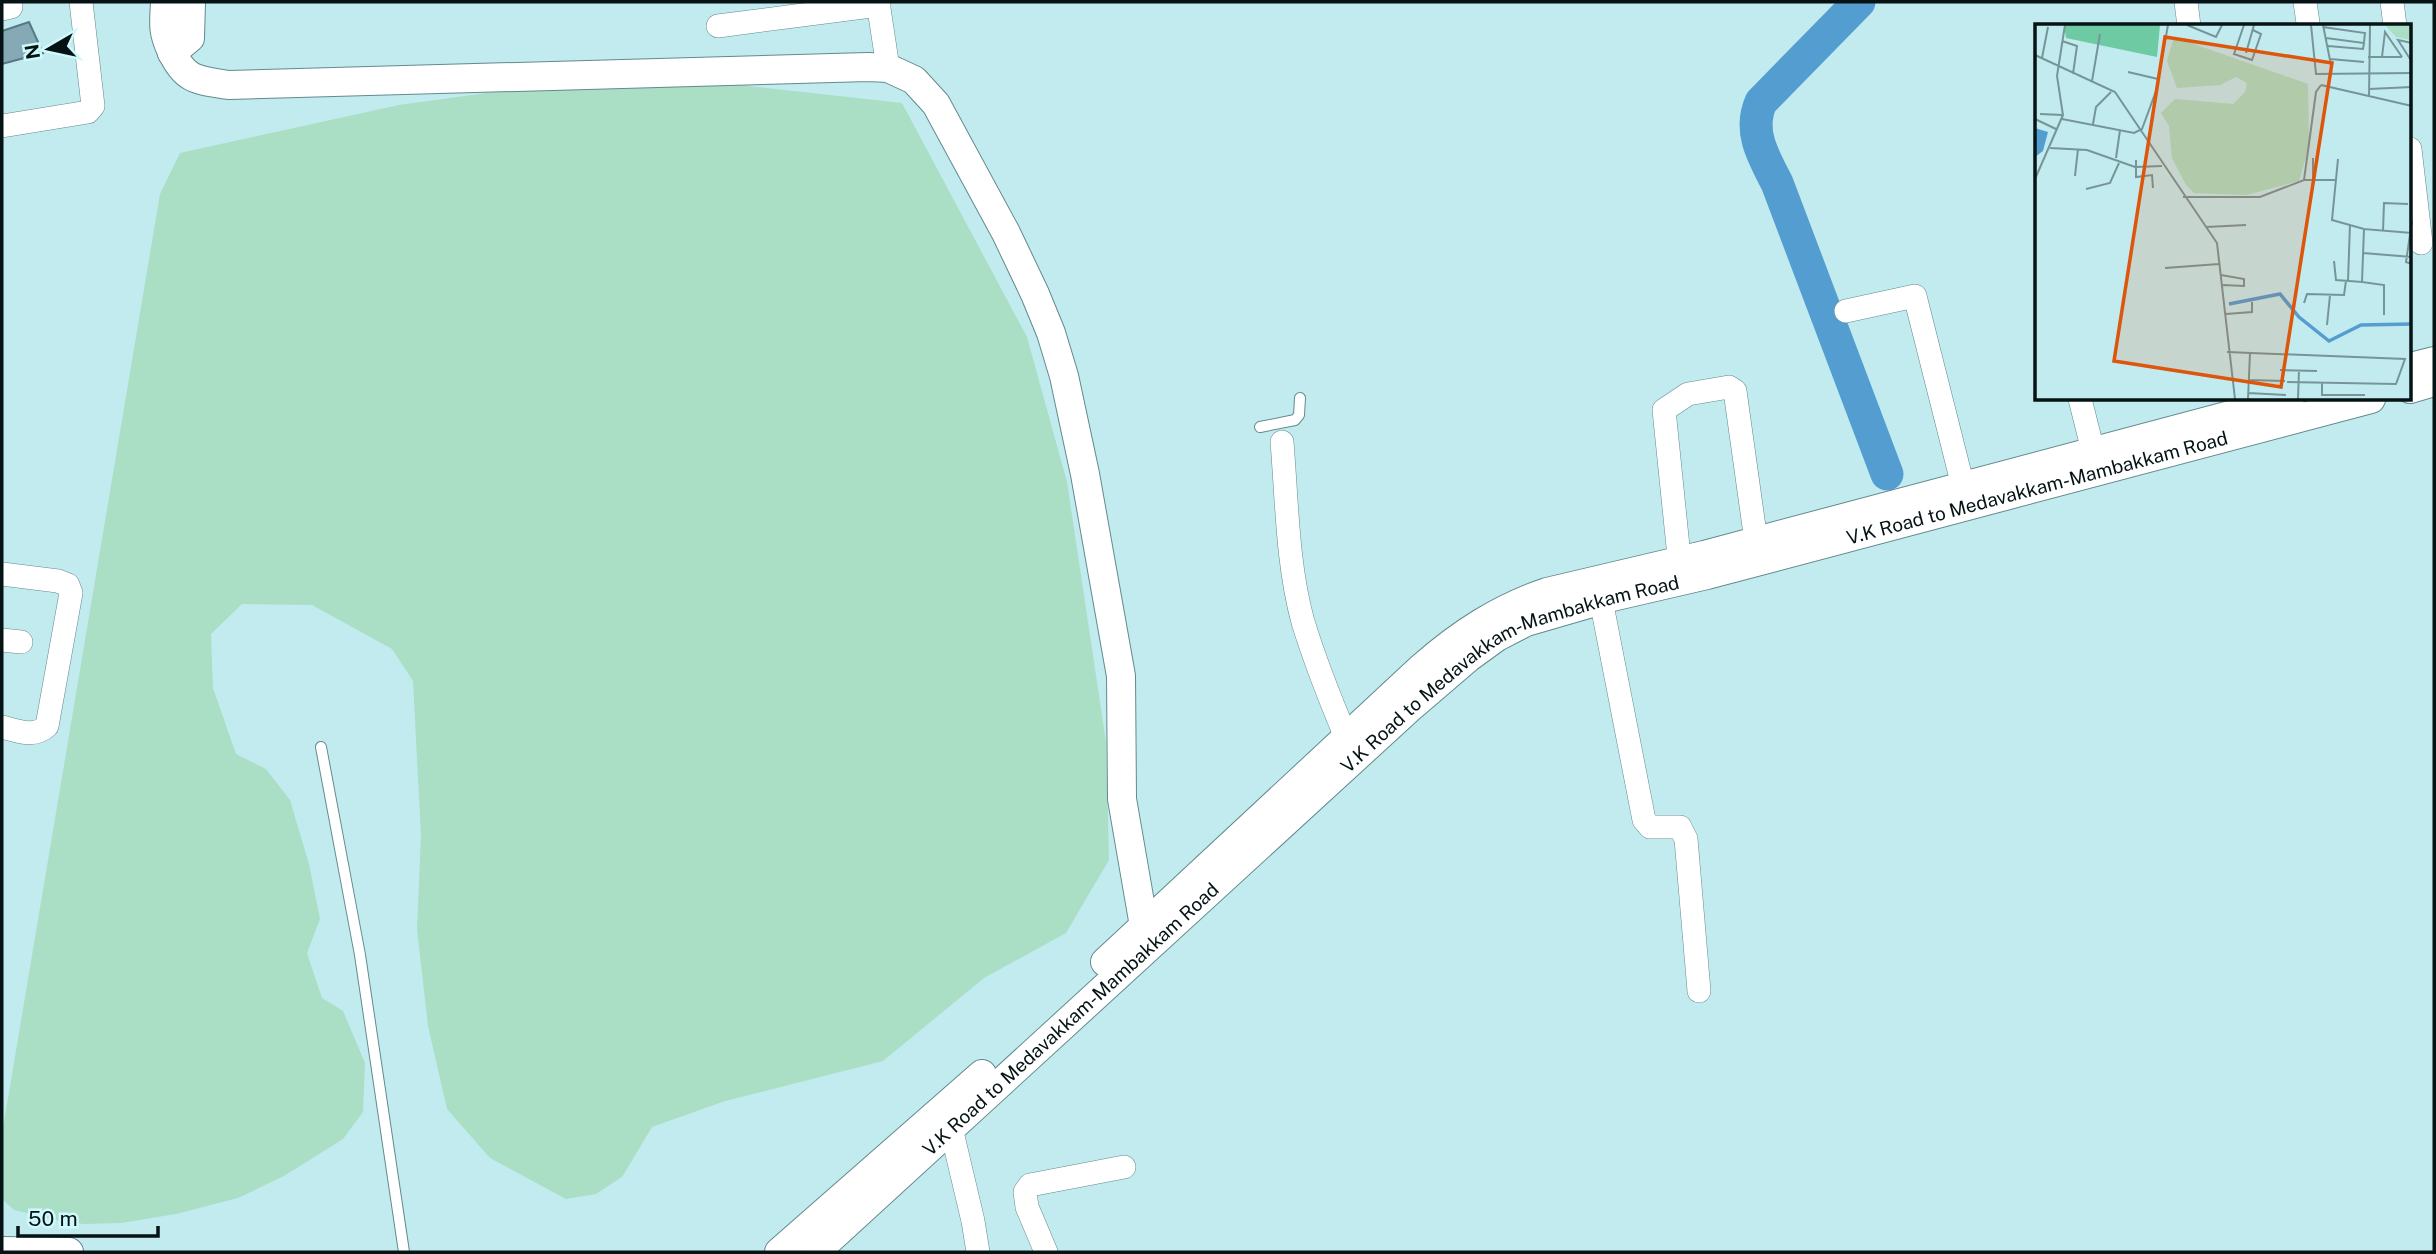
<svg xmlns="http://www.w3.org/2000/svg" width="2436" height="1254" font-family="'Public Sans',sans-serif">
<style>
.green{fill:#aadec5}
.lines{fill:none;stroke-linecap:round;stroke-linejoin:round}
.river{stroke:#549dd1;stroke-width:33}
.building{fill:#86a9b6;stroke:#577985;stroke-width:2}
.service-casing{stroke:#638a8d;stroke-width:12}
.minor-casing{stroke:#638a8d;stroke-width:24}
.tertiary-casing{stroke:#638a8d;stroke-width:30}
.service{stroke:#fff;stroke-width:10}
.minor{stroke:#fff;stroke-width:23}
.tertiary{stroke:#fff;stroke-width:28}
.labels{text-anchor:middle;stroke-width:6;stroke-linejoin:round;paint-order:stroke}
.street-label{font-size:19px;fill:#051315;stroke:#cff9fc}
.inset-river{fill:none;stroke:#549dd1;stroke-width:3.5}
.inset-road{fill:none;stroke:#769598;stroke-width:2}
.view{fill:#dd560c;fill-opacity:0.15;stroke:#dd560c;stroke-width:3.5}
.inset-edge{fill:none;stroke:#051315;stroke-width:3.5}
</style>
<rect width="100%" height="100%" fill="#c2ebef"/>
<path class="green" d="M632 73 902 103 1027 337 1067 482 1106 742 1109 860 1066 933 984 978 883 1061 725 1101 652 1127 622 1177 596 1194 566 1199 490 1158 447 1109 428 1026 417 929 421 836 413 681 392 649 312 605 242 604 211 634 213 688 236 754 266 769 290 800 309 864 320 919 307 953 322 998 343 1011 365 1063 363 1112 343 1139 284 1176 238 1198 176 1214 121 1223 84 1224 60 1221 14 1210 2 1199V1134L160 194 180 153 399 105Z"/>
<g class="lines">
<path class="river" d="M1859 2 1761 102C1748 131 1763 156 1777 183L1887 474"/>
</g>
<path class="building" d="M29 22 43 53 2 64V31Z"/>
<g class="lines">
<defs>
<g id="service">
<path d="M1260 427 1295 420 1299 415 1300 398"/>
<path d="M321 747 360 955 404 1252"/>
</g>
<g id="minor">
<path d="M878 2 888 68"/>
<path d="M2186 2 2189 26"/>
<path d="M2305 2 2308 23"/>
<path d="M2392 2 2395 26"/>
<path d="M2 9 11 7"/>
<path d="M718 26 879 5"/>
<path d="M2 126 88 112 93 106 81 2"/>
<path d="M2410 149 2421 243"/>
<path d="M1846 311 1915 296 1963 486"/>
<path d="M2080 399 2093 451"/>
<path d="M1282 442C1287 501 1287 564 1303 622 1315 661 1330 699 1346 737"/>
<path d="M2 574 58 581 68 585 71 593 47 726C34 738 18 731 2 727"/>
<path d="M1681 576 1664 410 1688 394 1729 387 1735 391 1756 541"/>
<path d="M1601 600 1644 820 1650 827H1680L1686 839 1699 991"/>
<path d="M2 640 21 642"/>
<path d="M951 1128 973 1221 978 1252"/>
<path d="M1046 1252 1027 1207 1025 1192 1030 1185 1124 1167"/>
</g>
<g id="tertiary">
<path d="M165 2C164 24 162 30 171 50 185 81 197 80 229 85L868 67 888 68 914 80 936 104 1006 233 1035 294 1051 333 1064 376 1085 474 1121 676 1122 799 1144 926 1154 939"/>
<path d="M172 53 190 38 191 2"/>
<path d="M2410 367 2434 361"/>
<path d="M2410 389 2434 382"/>
<path d="M1105 962 1422 667C1460 634 1499 608 1547 592L1704 555 2290 399"/>
<path d="M2 1251 69 1252"/>
<path d="M779 1252 982 1074"/>
<path id="s1" d="M816 1252 1412 706 1468 658 1497 637 1526 622 1612 597 1707 575 2371 399"/>
</g>
</defs>
<use href="#service" class="service-casing"/>
<use href="#minor" class="minor-casing"/>
<use href="#tertiary" class="tertiary-casing"/>
<use href="#service" class="service"/>
<use href="#minor" class="minor"/>
<use href="#tertiary" class="tertiary"/>
</g>
<g class="labels">
<g class="street-label">
<text dy="7" stroke="none"><textPath href="#s1" startOffset="1479">V.K Road to Medavakkam-Mambakkam Road</textPath></text>
<text dy="7" stroke="none"><textPath href="#s1" startOffset="912">V.K Road to Medavakkam-Mambakkam Road</textPath></text>
<text dy="7" stroke="none"><textPath href="#s1" startOffset="345">V.K Road to Medavakkam-Mambakkam Road</textPath></text>
</g>
</g>
<g transform="translate(2035 24)">
<rect width="376" height="376" fill="#c2ebef"/>
<path d="M350 1H376V16L361 13ZM139 13 273 60 274 122 264 157 211 171 159 169 151 161 137 134 134 102 126 89 140 75 198 80 210 68 212 59 201 53 185 61 142 64 132 37Z" fill="#aadec5"/>
<path d="M29 1H125L122 33 31 14Z" fill="#6ecaa2"/>
<path d="M0 104 13 108 8 127 0 133Z" fill="#549dd1"/>
<path class="inset-river" d="M194 280 245 270 264 293 294 317 326 301 377 300"/>
<path class="inset-road" d="M152 1 181 13 187 1M209 1 199 30 217 36 226 10 218 6M276 1 281 50 377 49M288 1 296 41M288 3 330 9 329 18M291 14 329 19 328 25 293 22M27 17 42 22 38 50M377 19 363 16 377 38M211 29 219 1M0 31 80 68 182 219 200 375M333 33H367M347 33 350 8 367 33M7 34 13 3M295 35 329 38M93 48 123 55M57 57 65 10M286 61 377 82M334 65 377 63M334 73 335 1M5 90 28 91M0 95 21 105M27 95 99 109 107 105 121 67 133 1M58 100 61 83 76 68M15 124 52 126 100 143 127 142M81 134 85 106M303 135 297 196 329 205M101 136V153L117 151 118 164M40 152 43 125M0 155 28 91 22 52 30 1M269 156 281 68 286 61M278 156V134M51 165 75 159 84 139M148 173H225L269 156H300M377 197 371 238 377 240M171 203 211 201M348 207 349 179 373 180M328 229 377 233M299 237 301 256 327 258 329 205 377 209M130 244 184 240M186 251 209 255V262L188 261M313 257 315 200M327 258 349 261V291M269 279 272 270 309 271 311 257M191 290 217 288V278M292 301 295 271M192 328 370 335 361 360 252 358M245 346 282 347M214 356 250 357M287 359V371H330M213 369 251 371M213 375 215 329M263 375 264 346"/>
<path class="view" d="M130 13 297 39 246 363 79 337Z"/>
<rect width="376" height="376" class="inset-edge"/>
</g>
<rect width="2436" height="1254" fill="none" stroke="#051315" stroke-width="7"/>
<g transform="translate(49 49) rotate(261)" stroke="#cff9fc" stroke-width="5" paint-order="stroke">
<path d="M0-5L12 26L0 18L-12 26Z" fill="#051315"/>
<text y="-10" font-size="19" font-weight="bold" text-anchor="middle" fill="#051315">N</text>
</g>
<path d="M18 1226v10h140v-10" fill="none" stroke="#051315" stroke-width="3.5"/>
<text x="28" y="1226" font-size="21" fill="#051315" stroke="#cff9fc" stroke-width="5" paint-order="stroke">50 m</text>
</svg>
